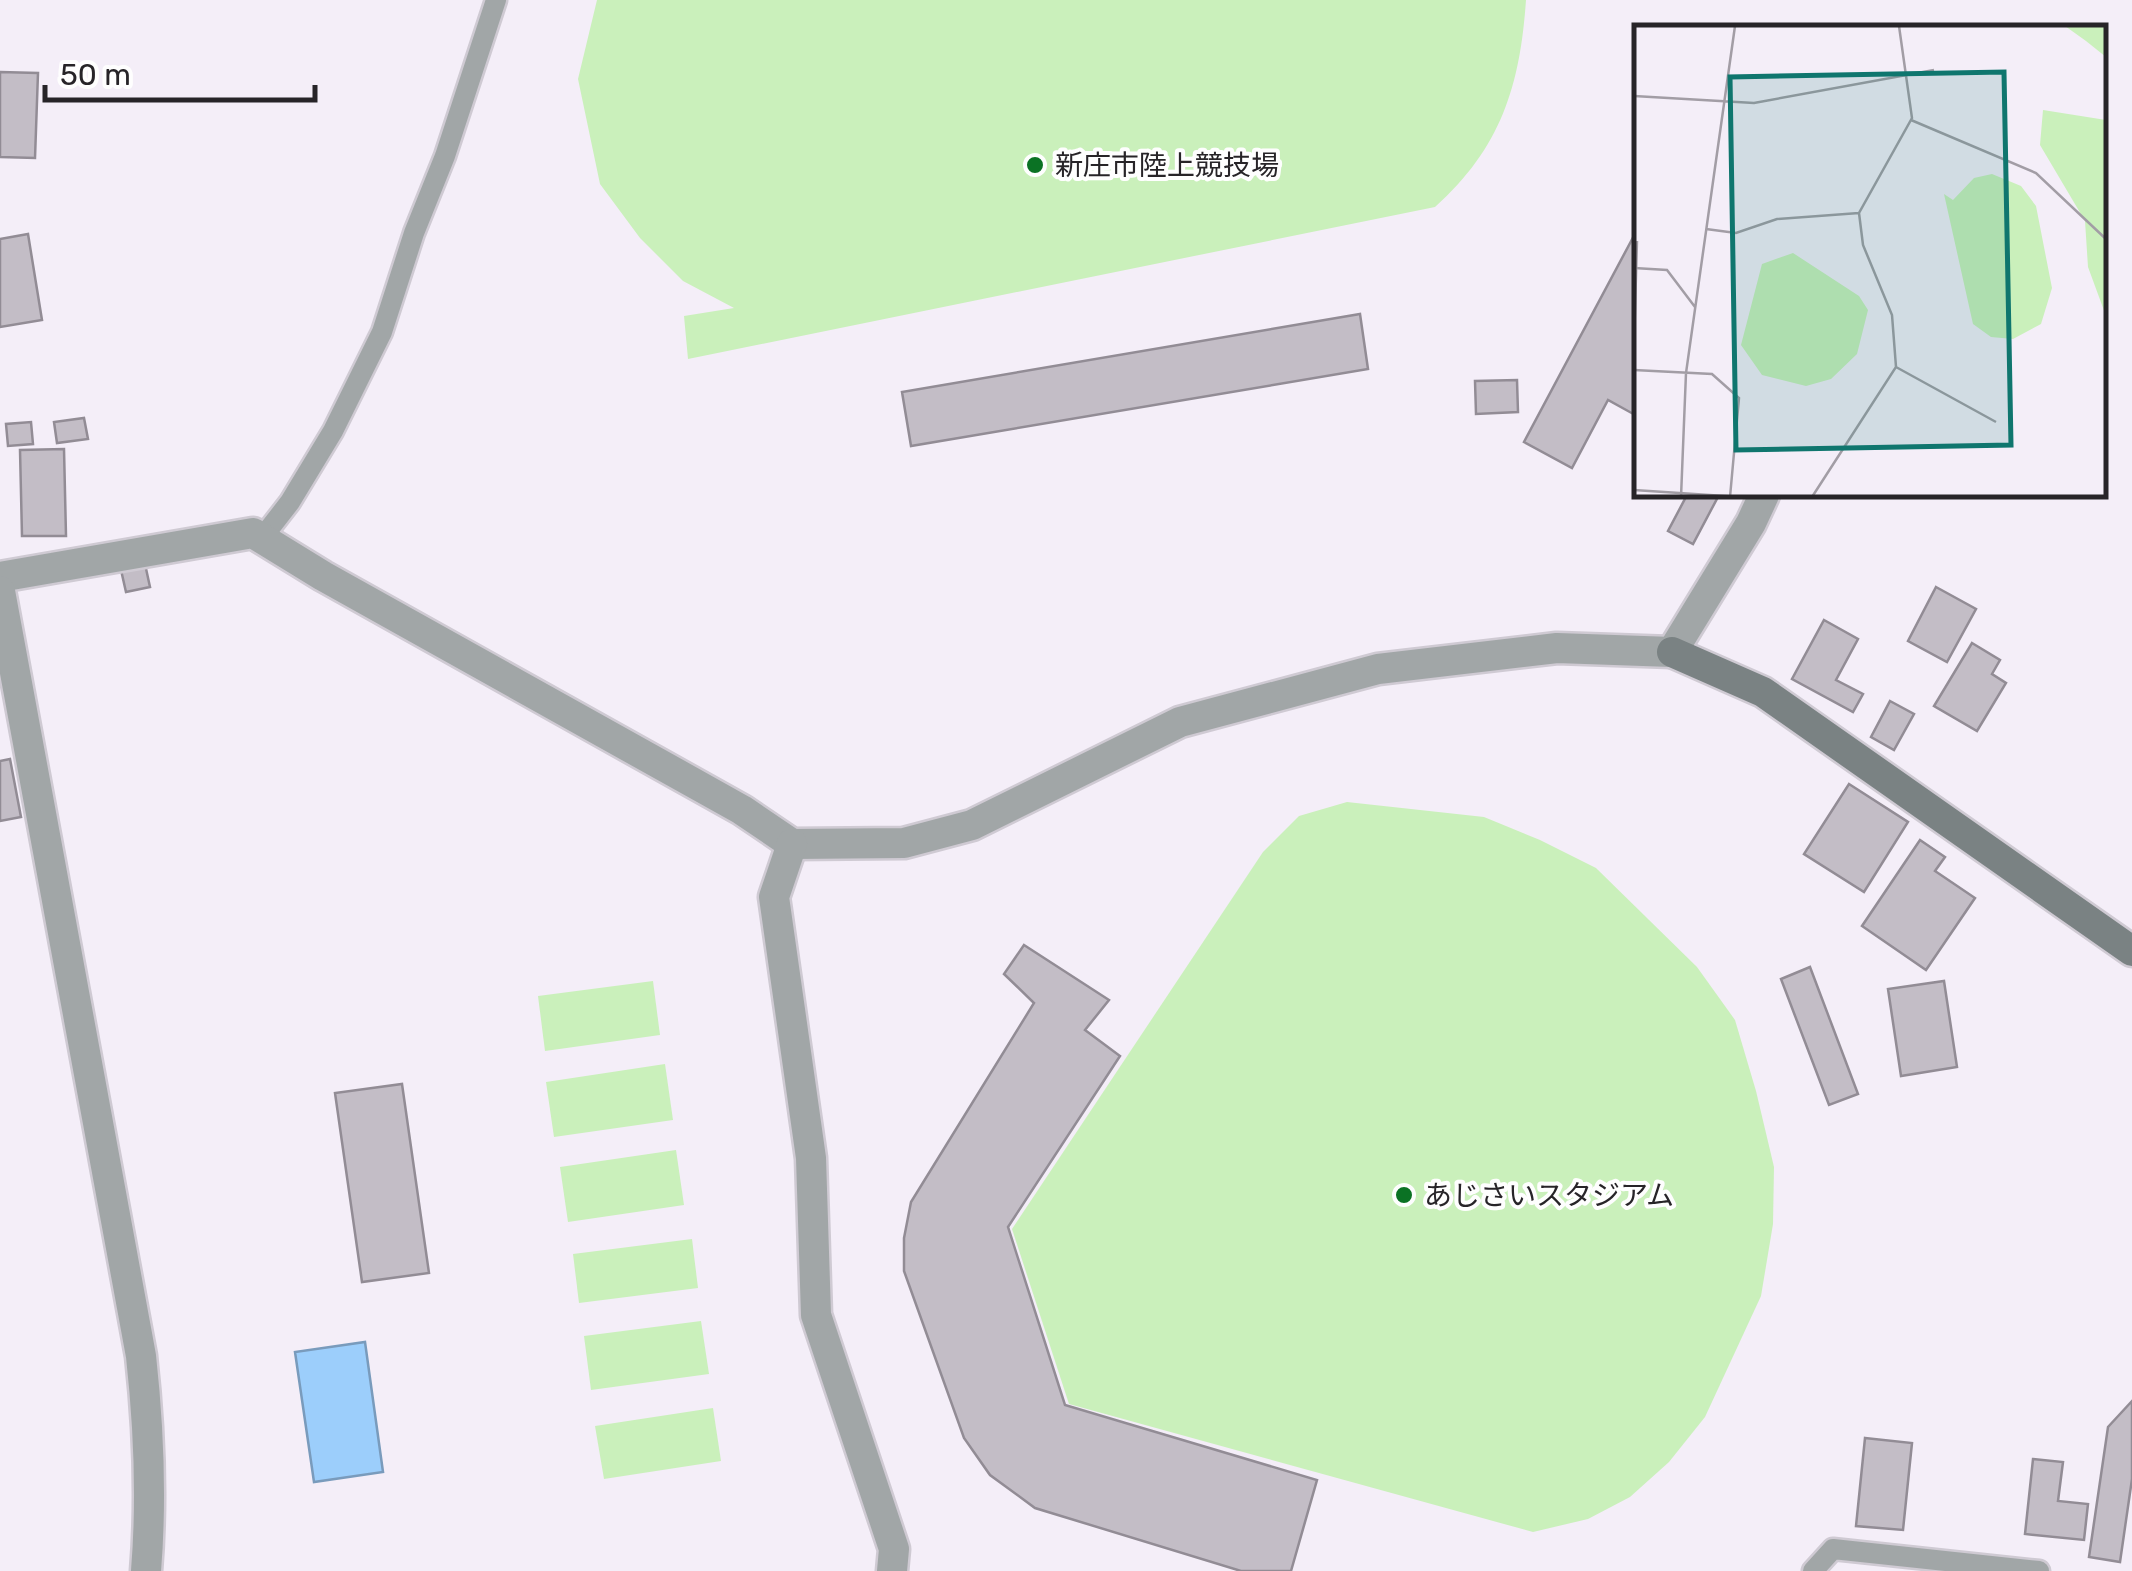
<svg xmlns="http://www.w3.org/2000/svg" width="2132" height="1571" font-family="Rubik,'Noto Sans JP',sans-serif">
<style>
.green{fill:#caf0bb}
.water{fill:#9ccefb;stroke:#799bbc;stroke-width:2.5}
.building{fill:#c3bdc6;stroke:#928c95;stroke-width:2.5}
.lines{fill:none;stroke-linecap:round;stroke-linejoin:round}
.lane-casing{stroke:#cfcad3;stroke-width:25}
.street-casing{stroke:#cfcad3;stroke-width:35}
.secondary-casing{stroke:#cfcad3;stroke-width:35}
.lane{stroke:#a1a6a7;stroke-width:20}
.street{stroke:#a1a6a7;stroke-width:30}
.secondary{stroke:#7a8283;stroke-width:30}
.poi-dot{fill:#0b7224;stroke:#fefefe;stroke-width:4}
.labels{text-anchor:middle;stroke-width:8;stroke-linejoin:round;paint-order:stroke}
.poi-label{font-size:28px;fill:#272428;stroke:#fefefe;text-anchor:start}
.inset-road{fill:none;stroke:#a29da5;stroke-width:2.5}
.view{fill:#0f766e;fill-opacity:0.15;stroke:#0f766e;stroke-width:5}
.inset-edge{fill:none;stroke:#272428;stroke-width:5}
</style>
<rect width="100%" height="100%" fill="#f4eef8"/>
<g class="green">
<path d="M597 0H1526C1520 86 1501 148 1435 207L688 359 684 316 734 308 683 281 640 238 600 184 578 79Z"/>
<path d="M1347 802 1484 817 1540 840 1596 868 1697 967 1735 1020 1756 1091 1774 1167 1773 1224 1761 1296 1705 1417 1669 1462 1630 1497 1588 1519 1533 1532 1069 1404 1012 1229 1263 852 1299 816Z"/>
<path d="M653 981 660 1035 545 1051 538 996Z"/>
<path d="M665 1064 673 1120 554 1137 546 1082Z"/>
<path d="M676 1150 684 1205 568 1222 560 1167Z"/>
<path d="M692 1239 698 1288 579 1303 573 1254Z"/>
<path d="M701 1321 709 1374 591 1390 584 1336Z"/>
<path d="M713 1408 721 1461 604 1479 595 1426Z"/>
</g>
<path class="water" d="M365 1342 383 1472 314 1482 295 1352Z"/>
<g class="building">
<path d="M0 72 38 73 35 158 0 157Z"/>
<path d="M1637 230V416L1608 400 1572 468 1524 442Z"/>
<path d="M28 234 42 320 0 327V239Z"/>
<path d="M1360 314 1368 369 911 446 902 392Z"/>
<path d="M1517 380 1518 412 1476 414 1475 381Z"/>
<path d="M84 418 88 439 57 443 54 422Z"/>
<path d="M31 422 33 444 8 446 6 424Z"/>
<path d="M64 449 66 536H22L20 450Z"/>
<path d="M1687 495H1719L1693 544 1668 531Z"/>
<path d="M145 564 150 587 126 592 121 570Z"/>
<path d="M1936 587 1976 609 1947 662 1908 641Z"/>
<path d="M1824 620 1858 639 1836 680 1863 694 1853 712 1792 679Z"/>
<path d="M1972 643 2000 660 1992 674 2006 683 1977 731 1934 706Z"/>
<path d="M1890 701 1914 714 1894 750 1871 737Z"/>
<path d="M10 759 21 817 0 821V761Z"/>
<path d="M1849 784 1908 822 1864 892 1804 854Z"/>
<path d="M1920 840 1945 857 1935 871 1975 898 1926 970 1862 926Z"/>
<path d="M1024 945 1109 1000 1085 1030 1120 1056 1008 1227 1065 1405 1317 1480 1291 1571H1241L1035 1508 990 1475 964 1438 904 1271V1238L911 1202 1034 1003 1004 974Z"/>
<path d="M1810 967 1858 1094 1829 1105 1781 979Z"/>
<path d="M1944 981 1957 1067 1901 1076 1888 989Z"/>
<path d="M402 1084 429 1273 362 1282 335 1093Z"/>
<path d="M2132 1401V1479L2120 1562 2089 1557 2108 1427Z"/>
<path d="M1865 1438 1912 1443 1903 1530 1856 1526Z"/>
<path d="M2033 1459 2063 1462 2058 1501 2088 1504 2084 1540 2025 1534Z"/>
</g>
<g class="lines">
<defs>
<g id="lane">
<path d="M262 538 290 502 333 431 382 332 414 233 445 156 496 0"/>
<path d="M1813 1571 1833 1549 2039 1571"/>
</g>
<g id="street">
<path d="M0 577 253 533 323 576 742 810 792 844 904 843 972 825 1180 722 1378 669 1557 648 1672 652 1751 523 1764 495"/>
<path d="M0 591 141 1356C149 1429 152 1498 146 1571"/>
<path d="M792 844 774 897 811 1158 816 1315 894 1549 892 1571"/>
</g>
<path id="secondary" d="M1672 652 1763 692 2132 951"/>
</defs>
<use href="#lane" class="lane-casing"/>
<use href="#street" class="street-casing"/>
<use href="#secondary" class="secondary-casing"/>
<use href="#lane" class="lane"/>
<use href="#street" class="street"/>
<use href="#secondary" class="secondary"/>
</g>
<g class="poi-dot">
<circle cx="1035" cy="165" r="10"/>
<circle cx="1404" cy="1195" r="10"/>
</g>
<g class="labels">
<g class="poi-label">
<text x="1055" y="175">新庄市陸上競技場</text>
<text x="1424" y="1205">あじさいスタジアム</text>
</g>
</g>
<g transform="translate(1634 25)">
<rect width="472" height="472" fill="#f4eef8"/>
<path d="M431 1H472V32L452 16ZM409 85 472 95V291L454 242 451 196 406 120ZM358 149 387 161 402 181 418 263 407 299 379 314 357 312 339 299 310 169 319 175 340 153ZM159 228 225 271 234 285 223 329 197 354 172 361 128 350 107 320 128 239Z" fill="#caf0bb"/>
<path class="inset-road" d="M0 71 120 78 300 45M277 95 402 148 473 215M72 204 102 208 143 194 225 188M0 243 33 245 61 282M0 319 3 216M262 342 362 397M0 345 78 349 105 373 96 472M0 465 106 472M47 472 52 348 101 1M178 472 262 342 258 290 229 220 225 188 278 93 265 1"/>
<path class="view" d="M370 47 377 420 102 425 96 52Z"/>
<rect width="472" height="472" class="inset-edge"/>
</g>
<path d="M45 85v15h270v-15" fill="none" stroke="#272428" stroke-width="5"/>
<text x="60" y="85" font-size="30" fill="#272428" stroke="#fefefe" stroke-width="8" paint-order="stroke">50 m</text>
</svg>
